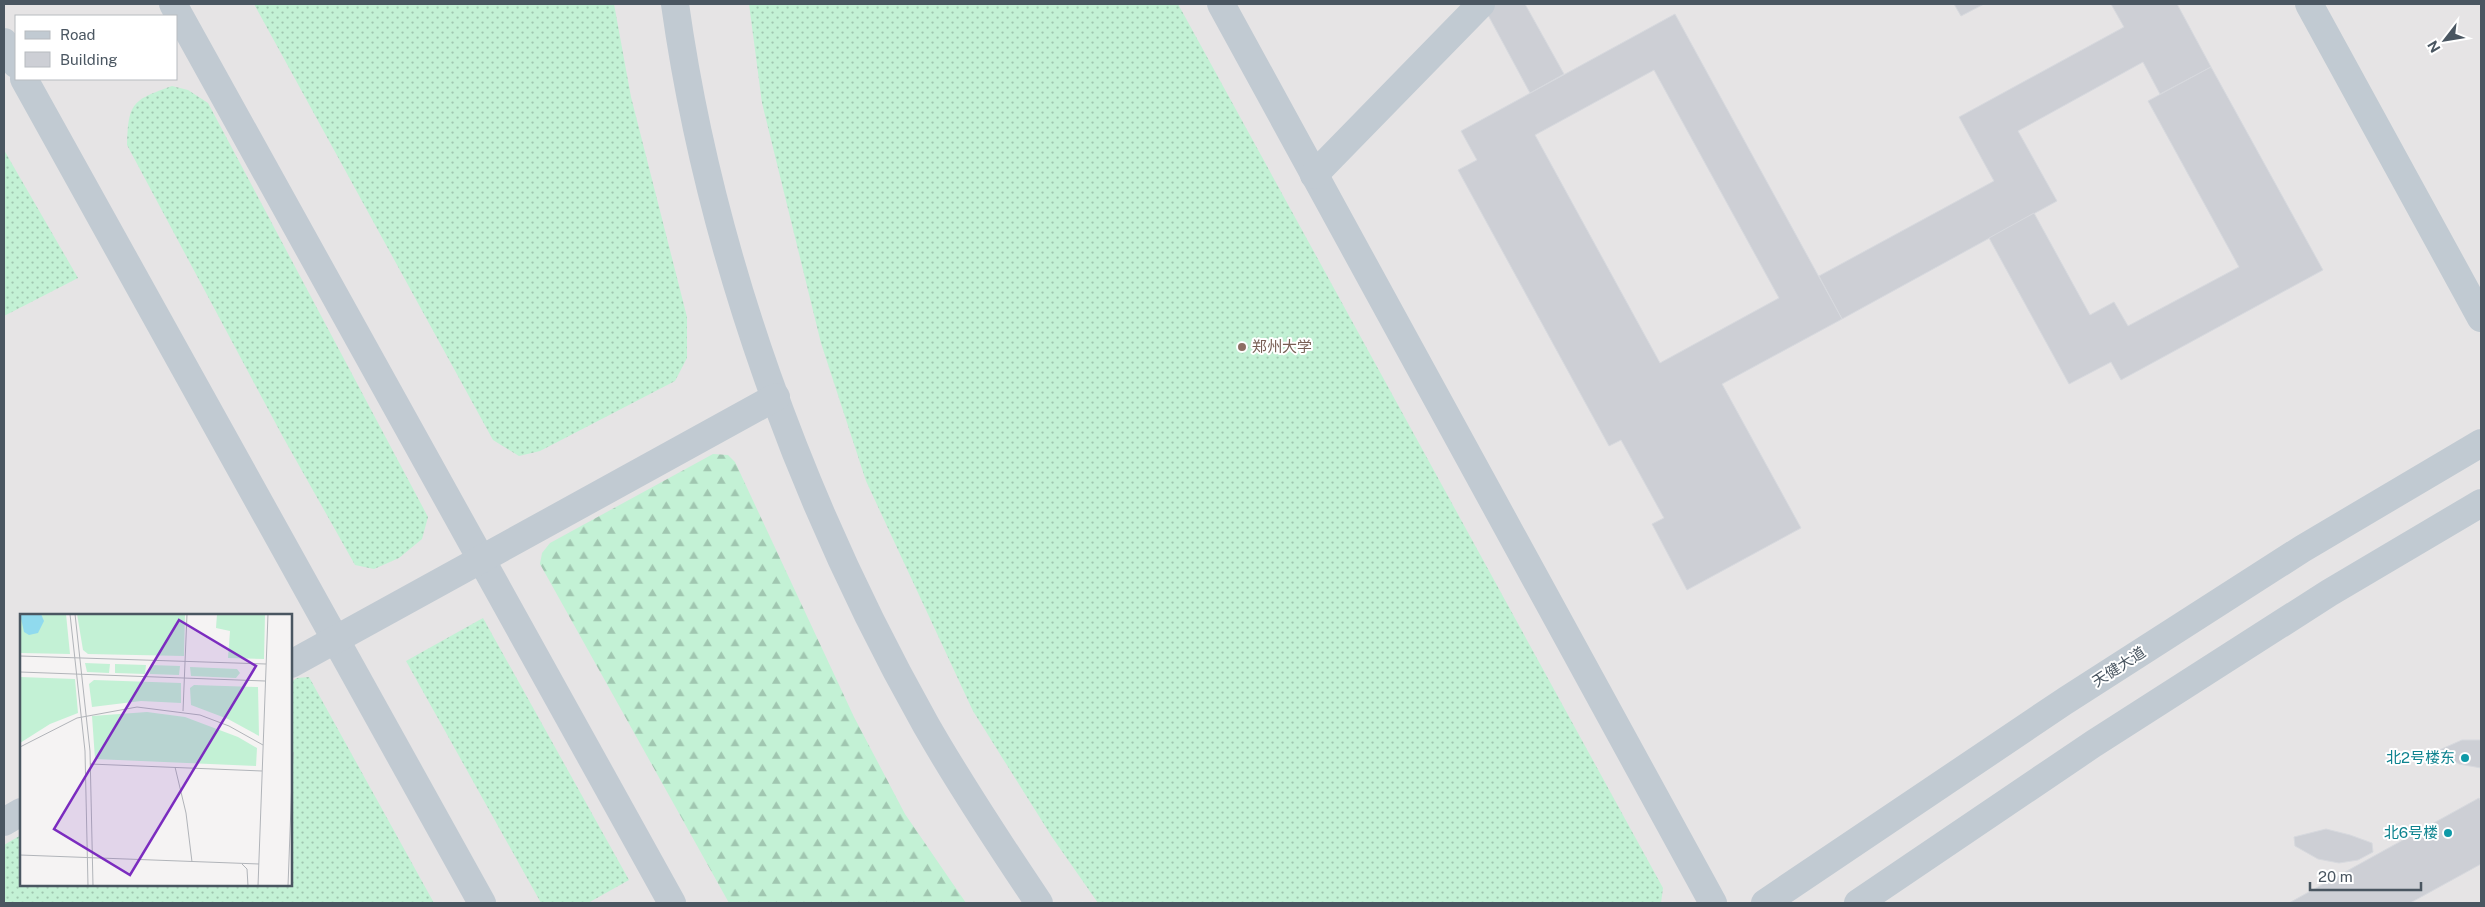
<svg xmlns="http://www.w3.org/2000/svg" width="2485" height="907" font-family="'Public Sans','Noto Sans SC',sans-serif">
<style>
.education{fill:#e6e4e5;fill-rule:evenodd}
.grass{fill:url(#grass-dots)}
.forest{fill:url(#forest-firs)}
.building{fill:#cdcfd5;stroke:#d7d9de;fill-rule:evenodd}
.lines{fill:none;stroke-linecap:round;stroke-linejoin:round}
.minor{stroke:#c1cad2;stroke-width:28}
.education-dot{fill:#8d6e63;stroke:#fff;stroke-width:2}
.culture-dot{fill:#0f9aa8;stroke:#fff;stroke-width:2}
.labels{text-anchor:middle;stroke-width:4;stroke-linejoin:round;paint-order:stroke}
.education-label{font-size:15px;fill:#785e54;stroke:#fff;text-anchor:start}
.street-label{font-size:15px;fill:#4a5661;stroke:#fff}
.culture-label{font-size:15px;fill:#0d838f;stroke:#fff;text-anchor:end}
.inset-road{fill:none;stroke:#b1b4b9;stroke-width:1}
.view{fill:#7b2cbf;fill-opacity:0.15;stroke:#7b2cbf;stroke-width:2.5}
.inset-edge{fill:none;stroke:#4a5661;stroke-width:2.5}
</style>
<defs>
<pattern id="grass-dots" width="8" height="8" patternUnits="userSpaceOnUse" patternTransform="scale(1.25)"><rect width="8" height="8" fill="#c3f1d5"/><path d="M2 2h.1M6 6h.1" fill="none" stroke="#a0c6b0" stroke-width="1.8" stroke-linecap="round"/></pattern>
<pattern id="forest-firs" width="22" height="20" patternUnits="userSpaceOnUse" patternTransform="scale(1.25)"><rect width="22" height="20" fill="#c3f1d5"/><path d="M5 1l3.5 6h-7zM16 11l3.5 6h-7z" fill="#a0c6b0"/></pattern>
</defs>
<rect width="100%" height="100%" fill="#f5f3f3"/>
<path class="education" d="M4 4H2481V903H4ZM16 16H176V79H16ZM21 616H291V886H21Z"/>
<g class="grass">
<path d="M254 4H614L631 97 687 317V358L675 381 540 451 519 456 493 440Z"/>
<path d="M749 4H1178L1663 888 1661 903H1098L1052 837 973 711 866 481 821 343 762 103Z"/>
<path d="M172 86 188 90 208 103 428 517 422 539 399 558 374 569 355 565 283 437 127 145C128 102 133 100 172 86Z"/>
<path d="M4 150 78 278 4 316Z"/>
<path d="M483 618 629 880 588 903H541L406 661Z"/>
<path d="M309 677 434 903H4V845L21 835V886H291V682L297 678Z"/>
</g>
<path class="forest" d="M713 454 728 455 735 462 854 717 905 814 966 903H729L540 564 542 553 550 543Z"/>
<g class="building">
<path d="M1482 4H1525L1564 74 1530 93Z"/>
<path d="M1954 4H1984L1961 16Z"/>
<path d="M2111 4H2177L2211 67 2160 94 2143 62 2018 131 2057 201 1842 319 1819 276 1994 181 1959 117 2124 27Z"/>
<path d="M1675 14 1842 319 1722 384 1801 528 1687 590 1652 524 1664 518 1621 440 1609 446 1458 170 1477 160 1461 131ZM1654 70 1779 298 1660 363 1535 135Z"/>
<path d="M2211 67 2323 270 2121 380 2111 362 2069 384 1989 238 2034 213 2090 315 2114 302 2128 326 2239 267 2148 101Z"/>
<path d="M2462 740H2481V768L2459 764 2437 751Z"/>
<path d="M2479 798 2481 802V864L2410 903H2289Z"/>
<path d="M2326 829 2350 835 2372 843 2373 852 2358 860 2339 863 2318 859 2295 846 2294 837Z"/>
</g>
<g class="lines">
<g class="minor">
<path d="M173 4 672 903"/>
<path d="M675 4C710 254 802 505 926 725 961 786 1000 845 1039 903"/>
<path d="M1221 4 1713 903"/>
<path d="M2309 4 2481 318"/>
<path d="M4 42 16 64"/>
<path d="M24 79 482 903"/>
<path d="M1314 175 1481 4"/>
<path d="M291 664 776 397"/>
<path d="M4 822 21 812"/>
<path d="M1765 903 2065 701 2302 549 2481 443"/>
<path d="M1858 903 2093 744 2329 593 2481 503"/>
</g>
</g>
<circle class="education-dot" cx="1242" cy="347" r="5"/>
<g class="culture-dot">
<circle cx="2465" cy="758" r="5"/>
<circle cx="2448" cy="833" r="5"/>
</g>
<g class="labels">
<g class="education-label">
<text x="1252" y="352">郑州大学</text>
</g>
<g class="street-label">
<text transform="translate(2119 667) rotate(-33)" y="5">天健大道</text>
</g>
<g class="culture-label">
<text x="2455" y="763">北2号楼东</text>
<text x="2438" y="838">北6号楼</text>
</g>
</g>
<g transform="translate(20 614)">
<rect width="272" height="272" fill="#f5f3f3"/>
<path d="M57 0H165L164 42 68 40 63 36ZM197 0H245L244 45 208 44 210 17 196 14ZM65 49 90 50 89 59 67 58ZM95 50 126 51 125 60 95 59ZM130 51 160 52 159 61 130 60ZM170 53 217 55 220 59 216 64 171 62ZM0 63 55 65 58 99 30 110 0 129ZM174 71 238 73 239 122 208 105 171 91 170 74ZM127 98 165 103 218 123 237 134 236 152 75 145 72 102Z" fill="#c3f1d5"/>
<path d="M74 66 161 69V89L121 87 72 93 69 70Z" fill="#c3f1d5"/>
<path d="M0 0H46L50 40 0 39Z" fill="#c3f1d5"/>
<path d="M0 0H21L24 7 18 19 9 21 4 18Z" fill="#90daee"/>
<path class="inset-road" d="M50 0 65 137 68 272M55 0 70 137 73 272M0 42 246 50M0 58 245 67M163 97 167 0M0 133 57 104 117 93 180 101 209 112 243 131M70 150 242 157M155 153 166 199 172 248M0 241 239 250M222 250 227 255 228 272M238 272 248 0M268 272 273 138"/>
<path class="view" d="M159 6 236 52 110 261 34 215Z"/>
<rect width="272" height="272" class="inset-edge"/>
</g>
<rect width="2485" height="907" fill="none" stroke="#4a5661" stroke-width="10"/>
<rect x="15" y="15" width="162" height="65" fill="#ffffff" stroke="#b7bbc0"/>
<rect x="25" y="31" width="25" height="8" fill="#c1cad2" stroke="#b7bbc0"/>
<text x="60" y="40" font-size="15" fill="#4a5661">Road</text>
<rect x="25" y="52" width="25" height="15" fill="#cdcfd5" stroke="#b7bbc0"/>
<text x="60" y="65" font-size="15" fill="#4a5661">Building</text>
<g transform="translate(2445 40) rotate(239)" stroke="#ffffff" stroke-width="4" paint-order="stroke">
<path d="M0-4L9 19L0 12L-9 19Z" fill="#4a5661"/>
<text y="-8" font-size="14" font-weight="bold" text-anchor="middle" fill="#4a5661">N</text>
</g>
<path d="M2310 882v8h111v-8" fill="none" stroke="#4a5661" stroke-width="2.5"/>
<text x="2318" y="882" font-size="15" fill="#4a5661" stroke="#ffffff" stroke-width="4" paint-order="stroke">20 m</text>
</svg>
